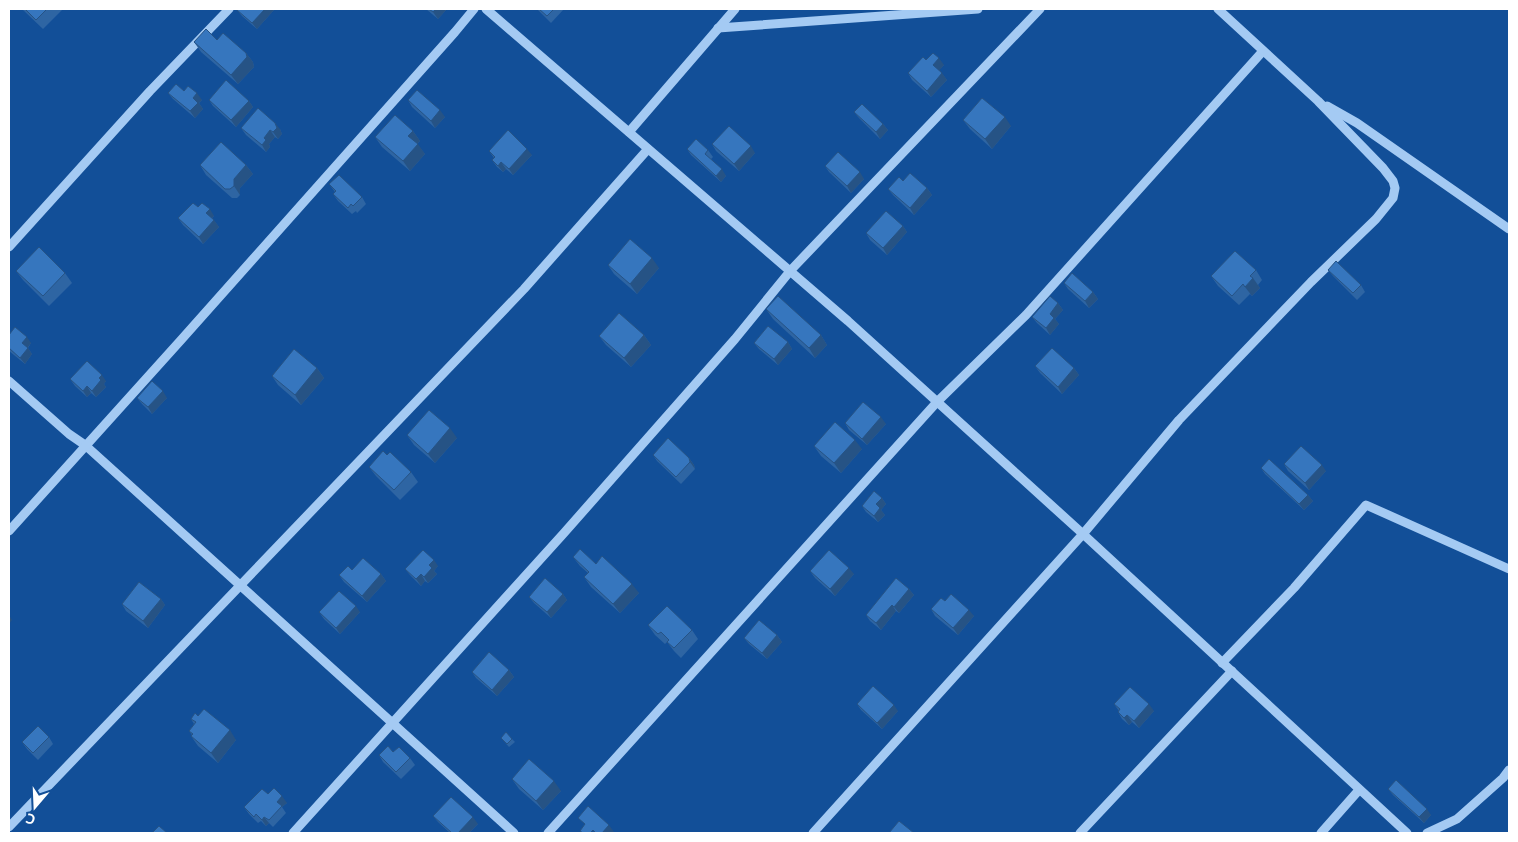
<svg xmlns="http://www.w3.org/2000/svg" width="1518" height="842" font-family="Ubuntu,sans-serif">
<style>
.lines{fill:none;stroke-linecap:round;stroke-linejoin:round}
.minor{stroke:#a4caf3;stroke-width:9}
.wall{fill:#2e65a3}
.shaded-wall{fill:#265385}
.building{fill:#3676be;stroke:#265385}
</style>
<rect width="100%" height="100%" fill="#124f98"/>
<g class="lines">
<g class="minor">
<path d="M486 9 848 321 1083 534 1407 833"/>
<path d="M718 28 978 9"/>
<path d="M1327 106 1357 123 1509 229"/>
<path d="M629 132 735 9"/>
<path d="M9 247 150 91 229 9"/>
<path d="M9 381 69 434 85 445 514 833"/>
<path d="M9 531 181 340 455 32 474 9"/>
<path d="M1222 663 1294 588 1366 505 1509 569"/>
<path d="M9 827 524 289 648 149"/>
<path d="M293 833 564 533 735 339 791 270 1040 9"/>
<path d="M548 833 937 402 1026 315 1263 51"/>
<path d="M813 833 1083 534 1179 420 1311 282 1376 219 1393 198 1395 188 1393 181 1383 168 1318 101 1218 9"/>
<path d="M1080 833 1232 671"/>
<path d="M1321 833 1359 790"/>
<path d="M1427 833 1457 819 1503 778 1509 770"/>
</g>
</g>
<g class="wall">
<path d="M22 9H63L43 29Z"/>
<path d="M238 9H273L274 10 257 29 242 16 237 10Z"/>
<path d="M426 9H447L438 19Z"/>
<path d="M537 9H564L551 23Z"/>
<path d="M217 40 246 53 253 62 254 67 238 84 201 52 194 42Z"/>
<path d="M926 60 944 65 939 70 947 80 931 97 912 80 908 73Z"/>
<path d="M184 91 202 100 199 103 203 109 195 118 173 99 168 93Z"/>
<path d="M209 100 249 101 253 107 236 127 213 106Z"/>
<path d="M408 100 445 117 435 128 412 107Z"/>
<path d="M854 112 883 124 888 130 880 139 859 118Z"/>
<path d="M963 120 1011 126 992 149 970 129Z"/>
<path d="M241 128 280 129 282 134 278 139 275 137 269 144 270 147 266 152 246 135Z"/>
<path d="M413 131 420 141 417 144 425 154 410 171 382 147 375 137Z"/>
<path d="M712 144 755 153 739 171 716 151Z"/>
<path d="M687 149 708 150 713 157 711 159 726 176 721 182 691 155Z"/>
<path d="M489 151 532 155 513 175 506 169 503 172 497 167 492 160 494 158Z"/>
<path d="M200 165H246L253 174 240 188V195L237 198H232L206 175Z"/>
<path d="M825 166 864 179 851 193 829 172Z"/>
<path d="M903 181 927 188 932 195 914 215 893 195 888 189Z"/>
<path d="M329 184 362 197 366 204 357 213 356 211 352 214 338 201 333 194 335 192Z"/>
<path d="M198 207 214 216 212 218 219 227 203 244 183 225 178 218Z"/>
<path d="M903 226 907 232 887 255 870 240 866 233Z"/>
<path d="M608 265 659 268 637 294 614 274Z"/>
<path d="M1256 270 1262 280 1258 285 1260 288 1252 296 1250 294 1239 305 1218 286 1211 276Z"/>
<path d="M1328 270 1361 285 1365 292 1357 300 1333 276Z"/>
<path d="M16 271 65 273 72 283 49 306 23 280Z"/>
<path d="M1064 283 1093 292 1098 299 1089 308 1068 289Z"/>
<path d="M1058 303 1063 310 1055 319 1059 324 1050 335 1037 323 1032 317Z"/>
<path d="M766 309 821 335 827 345 815 358 773 319Z"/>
<path d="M9 335 31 343 28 348 32 354 25 364 9 351Z"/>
<path d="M644 335 651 345 631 367 606 345 599 336Z"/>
<path d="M788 342 792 349 778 365 759 349 754 343Z"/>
<path d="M1035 366 1074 368 1079 375 1062 394 1040 373Z"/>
<path d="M317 368 324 378 301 405 278 385 272 376Z"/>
<path d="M70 379 106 381 104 384 106 387 96 397 91 393 87 397 75 386Z"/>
<path d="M137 398H167L152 414 142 404Z"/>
<path d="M845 423 886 424 867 445 849 430Z"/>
<path d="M407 435 457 438 435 463 414 445Z"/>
<path d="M814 446 862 449 841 473 821 456Z"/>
<path d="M653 455 689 458 694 465 695 469 681 484 657 461Z"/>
<path d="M1284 464 1326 471 1309 490 1288 471Z"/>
<path d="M369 467 411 472 418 482 400 500 376 476Z"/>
<path d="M1261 468 1308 495 1313 501 1304 510 1265 474Z"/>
<path d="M882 498 886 504 881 510 885 515 878 522 866 512 862 506Z"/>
<path d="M573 557 596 564 639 593 620 613 591 587 584 577 588 573 580 566Z"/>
<path d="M438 566 434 571 437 574 428 583 425 581 421 586 410 575 405 569Z"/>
<path d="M352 570 381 574 386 581 367 602 344 582 339 575Z"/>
<path d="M810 571 854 574 835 596 815 578Z"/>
<path d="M909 589 914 595 899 613 896 611 881 630 870 621 866 615Z"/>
<path d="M563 594 567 600 551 618 534 603 529 597Z"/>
<path d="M161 599 165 605 148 628 126 611 122 604Z"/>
<path d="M945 601 974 616 958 635 935 616 931 609Z"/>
<path d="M319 612H360L340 634 324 619Z"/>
<path d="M648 625 692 630 698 639 681 658 674 651 667 642 665 644 655 635Z"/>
<path d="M777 635 782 642 767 659 749 644 744 638Z"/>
<path d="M509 670 514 677 497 696 476 678 472 672Z"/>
<path d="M857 704 898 711 882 729 861 710Z"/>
<path d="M1114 704 1154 711 1139 728 1132 722 1129 725 1122 719 1118 712 1119 711Z"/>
<path d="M198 716 236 740 218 763 198 746 191 736 192 735 189 731 194 724 191 719Z"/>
<path d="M49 737 53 744 38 760 27 749 22 742Z"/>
<path d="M501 738 512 739 515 742 509 747Z"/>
<path d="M393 752 410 758 415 765 401 779 383 762 379 755Z"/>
<path d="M512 779 561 791 543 810 519 789Z"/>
<path d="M1388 789 1431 815 1424 823 1393 795Z"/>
<path d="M268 794 287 803 282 807 286 813 273 827 269 823 266 826 261 821 258 823 249 814 244 807Z"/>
<path d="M433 816 478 824 469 833H450L438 822Z"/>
</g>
<g class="shaded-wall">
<path d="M265 9H273L274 10 257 29 252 23Z"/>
<path d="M436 9H447L438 19 433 12Z"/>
<path d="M246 53 253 62 254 67 238 84 231 75Z"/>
<path d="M939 58 944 65 938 72 933 65Z"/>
<path d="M942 73 947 80 931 97 927 91Z"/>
<path d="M197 93 202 100 199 103 203 109 195 118 190 111 193 98Z"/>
<path d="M249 101 253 107 236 127 231 120Z"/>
<path d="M440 110 445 117 435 128 431 121Z"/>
<path d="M1005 117 1011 126 992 149 985 139Z"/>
<path d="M275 123 280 129 282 134 278 139 273 132Z"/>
<path d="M883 124 888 130 880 139 876 132Z"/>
<path d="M270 130 275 137 269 144 270 147 266 152 262 145 264 138Z"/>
<path d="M413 131 420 141 415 146 408 136Z"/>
<path d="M418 144 425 154 410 171 403 161Z"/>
<path d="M751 146 755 153 739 171 734 164Z"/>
<path d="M527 149 532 155 513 175 509 169Z"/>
<path d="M501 162 506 169 503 172 498 166Z"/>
<path d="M246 165 253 174 240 188V195L234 186V179Z"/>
<path d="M722 169 726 176 721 182 716 176Z"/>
<path d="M860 172 864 179 851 193 847 186Z"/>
<path d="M927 188 932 195 914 215 910 208Z"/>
<path d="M210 209 214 216 211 219 206 213Z"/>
<path d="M214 220 219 227 203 244 199 237Z"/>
<path d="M903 226 907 232 887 255 883 248Z"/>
<path d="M652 258 659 268 637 294 630 284Z"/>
<path d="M1253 278 1260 288 1252 296 1245 287Z"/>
<path d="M1093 292 1098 299 1089 308 1085 301Z"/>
<path d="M1058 303 1063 310 1055 319 1059 324 1050 335 1046 328 1050 314Z"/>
<path d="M644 335 651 345 631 367 624 358Z"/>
<path d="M821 335 827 345 815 358 809 348Z"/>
<path d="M27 337 31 343 26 350 22 343Z"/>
<path d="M788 342 792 349 778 365 774 359Z"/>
<path d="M28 348 32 354 25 364 20 358Z"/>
<path d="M317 368 324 378 301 405 295 395Z"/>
<path d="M1074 368 1079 375 1062 394 1058 387Z"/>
<path d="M102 375 106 381 104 384 106 387 96 397 92 391 99 378Z"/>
<path d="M87 386 91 393 87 397 83 391Z"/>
<path d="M163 391 167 398 152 414 148 407Z"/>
<path d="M881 417 886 424 867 445 862 439Z"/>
<path d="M450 428 457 438 435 463 428 454Z"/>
<path d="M855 440 862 449 841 473 834 463Z"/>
<path d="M689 458 694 465 695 469 690 462Z"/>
<path d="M1322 465 1326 471 1309 490 1305 483Z"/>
<path d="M1308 495 1313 501 1304 510 1299 504Z"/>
<path d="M882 498 886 504 881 510 885 515 878 522 874 516 876 504Z"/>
<path d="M434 560 438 566 434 571 437 574 428 583 424 577 429 565Z"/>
<path d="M849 568 854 574 835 596 830 589Z"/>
<path d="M381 574 386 581 367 602 362 596Z"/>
<path d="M421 574 425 581 421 586 416 579Z"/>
<path d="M632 584 639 593 620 613 613 604Z"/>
<path d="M909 589 914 595 899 613 894 607Z"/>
<path d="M563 594 567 600 551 618 547 612Z"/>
<path d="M161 599 165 605 148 628 143 621Z"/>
<path d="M892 605 896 611 881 630 876 623Z"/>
<path d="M356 606 360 612 340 634 336 628Z"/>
<path d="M969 610 974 616 958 635 953 628Z"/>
<path d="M9 615 12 620 9 624Z"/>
<path d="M777 635 782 642 767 659 762 653Z"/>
<path d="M509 670 514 677 497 696 492 690Z"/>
<path d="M1149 704 1154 711 1139 728 1134 721Z"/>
<path d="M894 705 898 711 882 729 877 723Z"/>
<path d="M1127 715 1132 722 1129 725 1124 718Z"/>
<path d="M230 730 236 740 218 763 211 753Z"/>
<path d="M554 781 561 791 543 810 536 801Z"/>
<path d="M282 796 287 803 282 807 277 802Z"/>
<path d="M1427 809 1431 815 1424 823 1419 817Z"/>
<path d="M264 817 269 823 266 826 262 820Z"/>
<path d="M473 817 478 824 469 833H458Z"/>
<path d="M609 825 614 832 612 833H602Z"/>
</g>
<g class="building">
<path d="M25 9H47L36 20Z"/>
<path d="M238 9H265L252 23 237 10Z"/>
<path d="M429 9H436L433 12Z"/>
<path d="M539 9H554L547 16Z"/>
<path d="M206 29 217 40 223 33 246 53 247 57 231 75 194 42Z"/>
<path d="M933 53 939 58 933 65 942 73 927 91 908 73 923 57 926 60Z"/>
<path d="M226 80 249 101 231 120 209 100Z"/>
<path d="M176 84 184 91 188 86 197 93 193 98 198 103 190 111 168 93Z"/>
<path d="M417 90 440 110 431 121 408 100Z"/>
<path d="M982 98 1005 117 985 139 963 120Z"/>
<path d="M862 104 883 124 876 132 854 112Z"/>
<path d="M258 108 275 123 277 128 273 132 270 130 264 138 266 140 262 145 241 128Z"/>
<path d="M395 115 413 131 408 136 418 144 403 161 375 137Z"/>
<path d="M729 126 751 146 734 164 712 144Z"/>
<path d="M508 130 527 149 509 169 501 162 498 166 492 160 495 157 489 151Z"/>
<path d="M696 139 708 150 705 154 722 169 716 176 687 149Z"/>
<path d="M221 142 246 165 234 179V186L230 189H225L200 165Z"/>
<path d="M838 152 860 172 847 186 825 166Z"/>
<path d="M910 173 927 188 910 208 888 189 899 177 903 181Z"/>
<path d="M339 175 362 197 353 206 351 204 348 208 333 194 336 191 329 184Z"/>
<path d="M193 203 198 207 202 203 210 209 206 213 214 220 199 237 178 218Z"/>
<path d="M886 211 903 226 883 248 866 233Z"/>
<path d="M630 239 652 258 630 284 608 265Z"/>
<path d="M39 247 65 273 43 296 16 271Z"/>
<path d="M1235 251 1256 270 1250 276 1253 278 1245 287 1243 284 1232 296 1211 276Z"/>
<path d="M1336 261 1361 285 1353 293 1328 270Z"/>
<path d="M1072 273 1093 292 1085 301 1064 283Z"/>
<path d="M778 296 821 335 809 348 766 309Z"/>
<path d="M1050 296 1058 303 1050 314 1054 318 1046 328 1032 317Z"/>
<path d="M619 313 644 335 624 358 599 336Z"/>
<path d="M768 326 788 342 774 359 754 343Z"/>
<path d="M15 327 27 337 22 343 28 348 20 358 9 348V335Z"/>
<path d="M1052 348 1074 368 1058 387 1035 366Z"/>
<path d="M294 349 317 368 295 395 272 376Z"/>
<path d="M87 361 102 375 99 378 101 380 92 391 87 386 83 391 70 379Z"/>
<path d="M152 381 163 391 148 407 137 398Z"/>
<path d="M863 402 881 417 862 439 845 423Z"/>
<path d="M429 410 450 428 428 454 407 435Z"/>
<path d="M835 422 855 440 834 463 814 446Z"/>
<path d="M668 438 689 458 690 462 676 477 653 455Z"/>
<path d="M1301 446 1322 465 1305 483 1284 464Z"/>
<path d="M383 451 387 455 390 452 411 472 394 490 369 467Z"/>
<path d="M1269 459 1308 495 1299 504 1261 468Z"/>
<path d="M874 491 882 498 876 504 880 508 874 516 862 506Z"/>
<path d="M580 549 596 564 602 556 632 584 613 604 584 577 589 572 573 557Z"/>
<path d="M423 550 434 560 429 565 432 568 424 577 421 574 416 579 405 569Z"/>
<path d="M829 550 849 568 830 589 810 571Z"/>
<path d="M363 558 381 574 362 596 339 575 348 566 352 570Z"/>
<path d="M545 578 563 594 547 612 529 597Z"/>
<path d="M896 578 909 589 894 607 892 605 876 623 866 615Z"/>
<path d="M139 582 161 599 143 621 122 604Z"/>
<path d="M339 591 356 606 336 628 319 612Z"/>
<path d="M951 594 969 610 953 628 931 609 941 598 945 601Z"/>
<path d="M667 606 692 630 674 648 667 642 669 640 661 632 658 634 648 625Z"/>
<path d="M759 620 777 635 762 653 744 638Z"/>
<path d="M489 652 509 670 492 690 472 672Z"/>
<path d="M873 686 894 705 877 723 857 704Z"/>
<path d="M1130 687 1149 704 1134 721 1127 715 1124 718 1118 712 1120 709 1114 704Z"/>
<path d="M204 709 230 730 211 753 191 736 193 734 189 731 196 722 191 719 195 713 198 716Z"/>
<path d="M38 726 49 737 33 753 22 742Z"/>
<path d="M506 732 512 739 507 744 501 738Z"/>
<path d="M388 746 393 752 399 747 410 758 396 772 379 755Z"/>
<path d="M529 759 554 781 536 801 512 779Z"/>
<path d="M1396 780 1427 809 1419 817 1388 789Z"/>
<path d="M274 788 282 796 277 802 282 806 269 820 264 817 262 820 256 814 254 817 244 807 262 789 268 794Z"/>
<path d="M451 797 473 817 458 833H452L433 816Z"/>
<path d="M588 806 609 825 602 833H596L593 830 590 833H583L580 831 585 824 578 818Z"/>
<path d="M899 821 914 833H889Z"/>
<path d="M159 826 167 833H152Z"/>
</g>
<rect width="1518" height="842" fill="none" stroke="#ffffff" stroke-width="20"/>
<g transform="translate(35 807) rotate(199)" stroke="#124f98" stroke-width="4" paint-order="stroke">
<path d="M0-4L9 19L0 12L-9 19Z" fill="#ffffff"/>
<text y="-8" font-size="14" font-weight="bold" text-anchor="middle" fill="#ffffff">С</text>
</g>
</svg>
